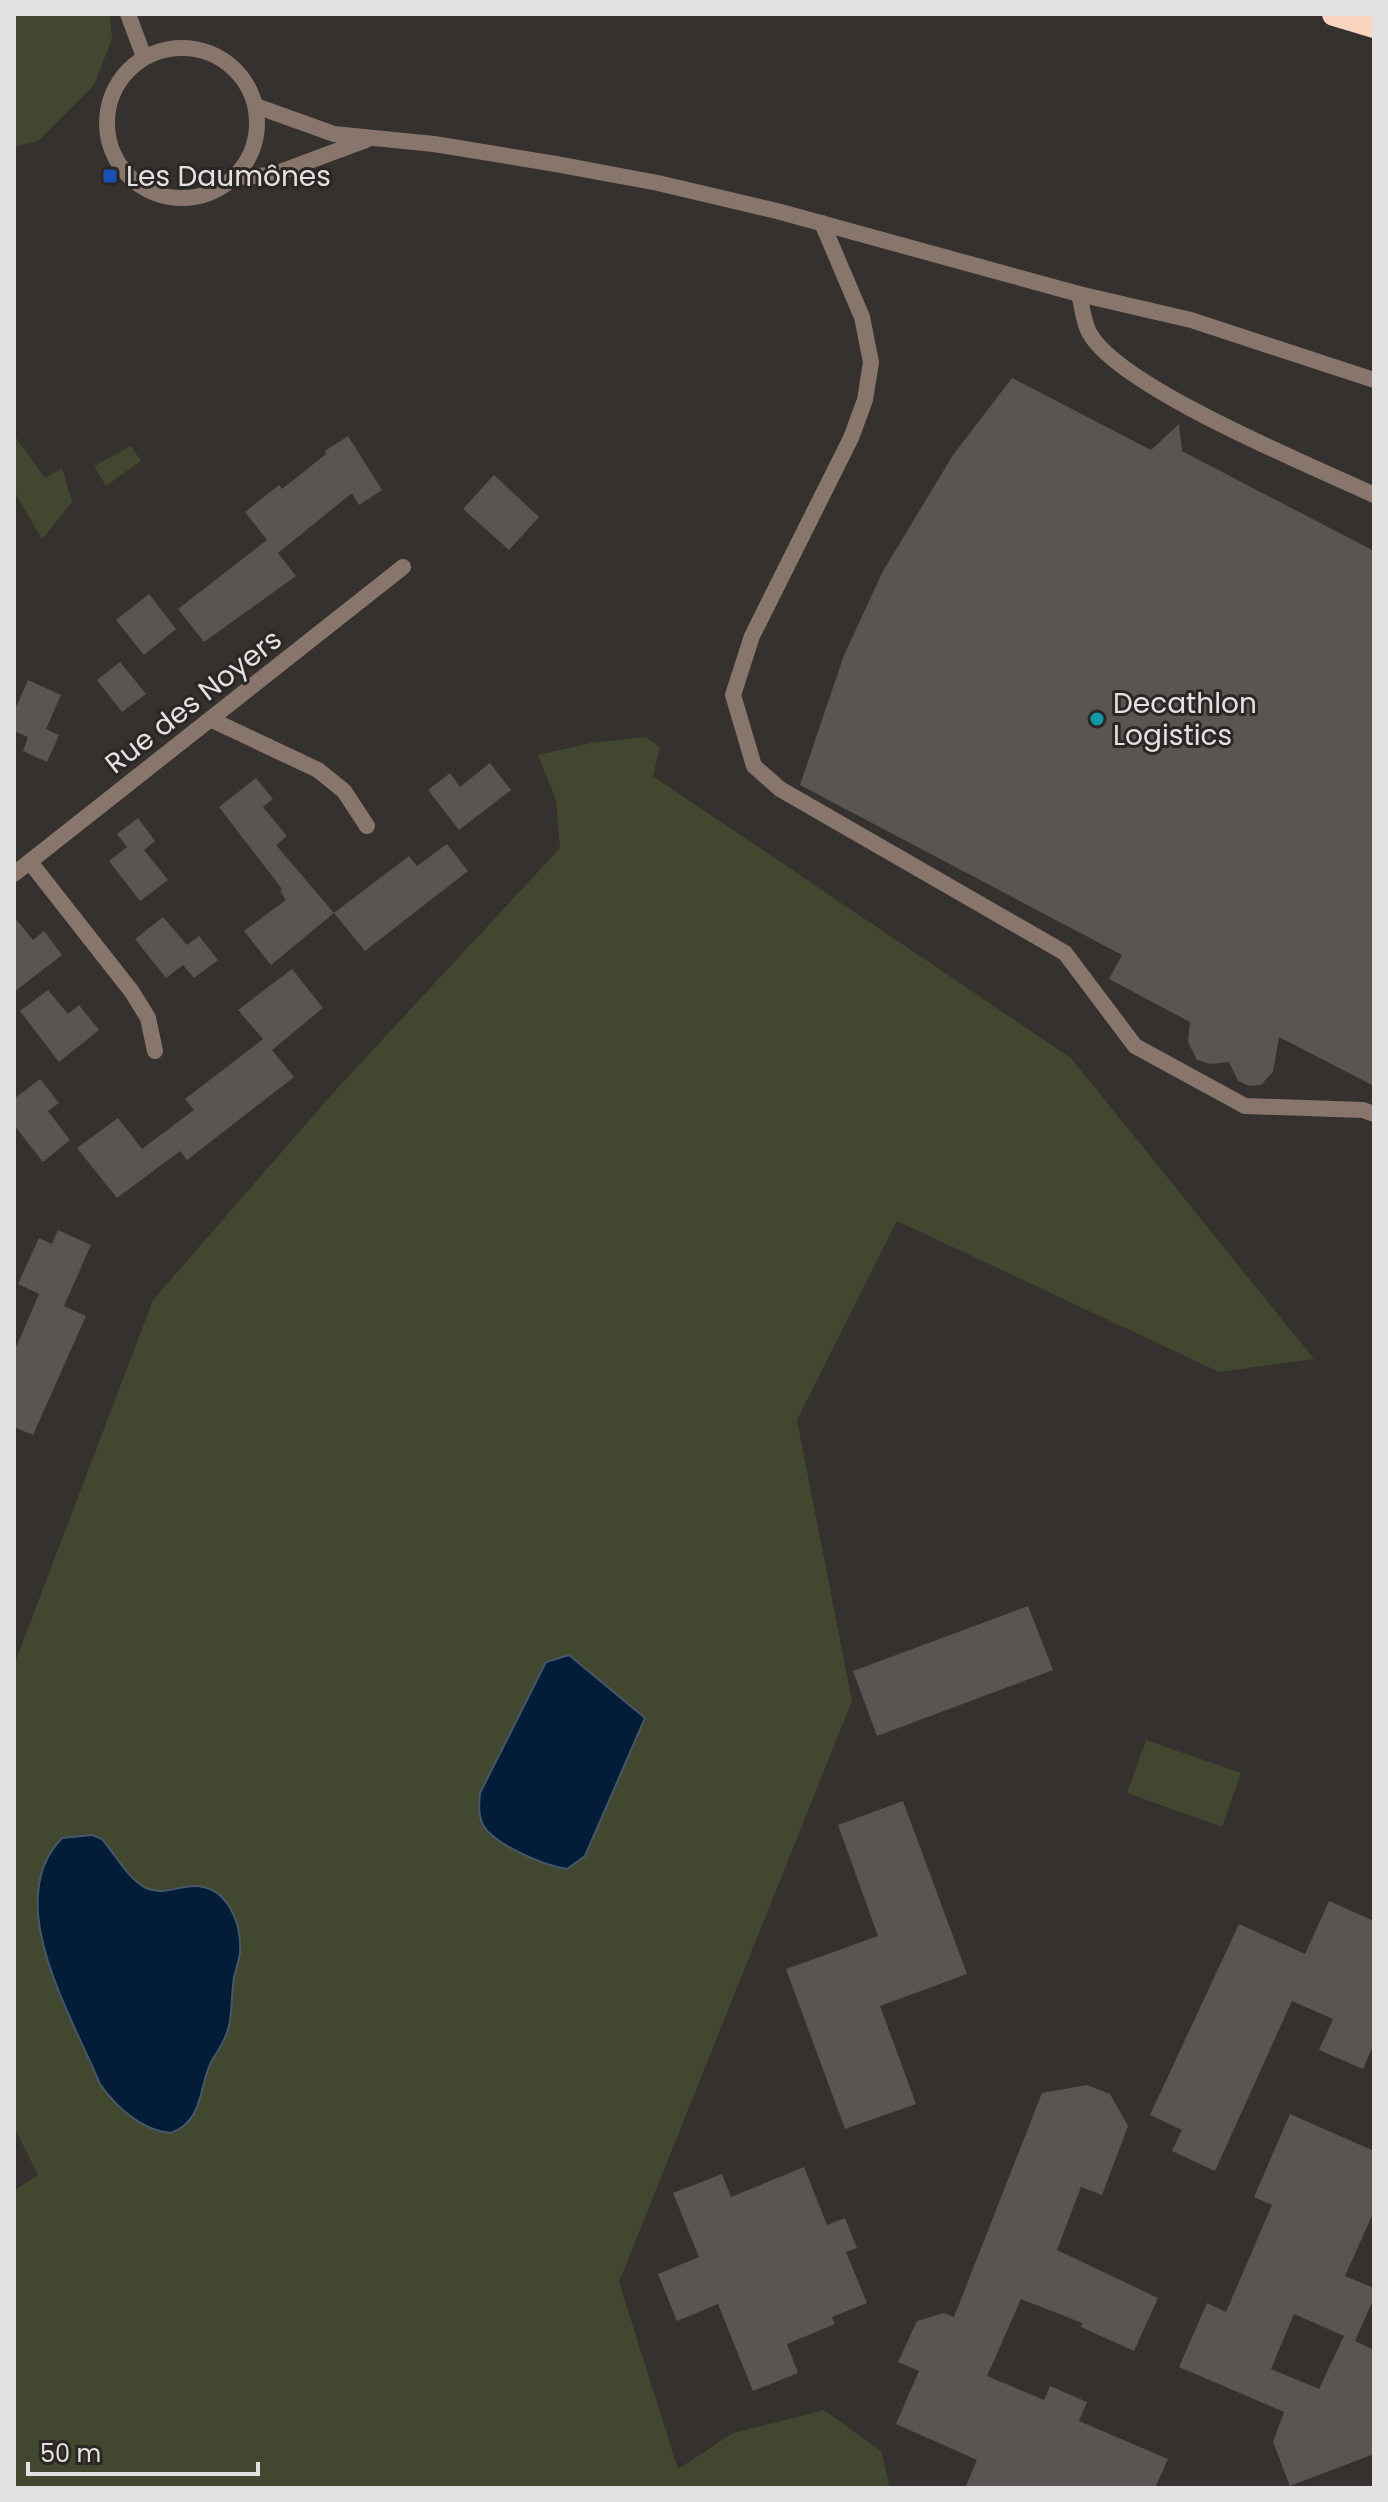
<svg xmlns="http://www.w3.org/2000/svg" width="1388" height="2502" font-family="Poppins,sans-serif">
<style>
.green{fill:#42472f}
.water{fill:#031c38;stroke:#46576a;stroke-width:2}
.building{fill:#595552;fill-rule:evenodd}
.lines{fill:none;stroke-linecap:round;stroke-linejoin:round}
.street{stroke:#88756b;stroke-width:16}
.highway{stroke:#f9d4c0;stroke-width:24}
.transit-dot{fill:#1a4fb4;stroke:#2a2724;stroke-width:3}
.culture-dot{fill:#0f9aa8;stroke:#2a2724;stroke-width:3}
.labels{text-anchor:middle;stroke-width:6;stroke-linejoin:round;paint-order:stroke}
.poi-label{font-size:28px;fill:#e4e2e0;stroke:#2a2724;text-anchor:start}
.street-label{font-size:28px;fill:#e4e2e0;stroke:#2a2724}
</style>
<rect width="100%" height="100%" fill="#34312e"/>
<g class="green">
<path d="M14 14H110L112 39 94 85 38 141 14 147Z"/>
<path d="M14 435 45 478 62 468 72 502 42 539 14 491Z"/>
<path d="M131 446 141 461 106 486 94 466Z"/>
<path d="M645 737 660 747 653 776 1071 1058 1314 1359 1219 1372 897 1221 797 1420 852 1701 619 2282 678 2469 733 2433 824 2410 881 2451 890 2488H14V2191L38 2175 14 2127V1665L153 1300 333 1093 560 848 556 800 538 755 591 743Z"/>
<path d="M1146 1740 1241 1773 1222 1827 1127 1793Z"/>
</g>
<g class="water">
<path d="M569 1655 645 1718 585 1856 567 1869C546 1866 494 1845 483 1825 478 1815 479 1803 480 1793L546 1662Z"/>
<path d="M92 1835 102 1839C115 1854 128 1879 146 1888 163 1896 177 1886 194 1886 228 1886 242 1924 240 1953 239 1961 236 1969 234 1977 229 2012 236 2025 214 2057 198 2079 207 2120 171 2133 142 2131 116 2107 100 2084 72 2016 0 1901 62 1838Z"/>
</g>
<g class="building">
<path d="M1012 378 1151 450 1179 424 1182 451 1374 551V1086L1279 1037 1273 1072 1261 1085 1249 1086 1238 1081 1229 1062 1210 1064 1197 1060 1188 1042 1190 1022 1109 979 1122 955 800 785 844 655 883 571 953 455Z"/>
<path d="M348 436 382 490 359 505 352 493 278 553 296 576 204 642 178 609 267 540 245 512 279 485 282 489 326 454 325 451Z"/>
<path d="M494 475 539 517 509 550 463 509Z"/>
<path d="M149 594 176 629 144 655 116 620Z"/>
<path d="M120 662 146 694 122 712 97 680Z"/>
<path d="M28 680 61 695 46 729 59 735 47 762 23 751 28 737 14 731V712Z"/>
<path d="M490 763 511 790 459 830 428 790 450 773 460 787Z"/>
<path d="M256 778 273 799 263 807 287 836 276 845 334 913 271 965 244 931 286 900 280 891 282 889 219 807Z"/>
<path d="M138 818 155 841 144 850 168 880 140 901 109 861 127 847 117 834Z"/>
<path d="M447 844 468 871 365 951 334 913 409 856 417 866Z"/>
<path d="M14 917 33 940 44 931 62 955 14 992Z"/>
<path d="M163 917 187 945 199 936 218 960 194 978 183 965 166 978 135 939Z"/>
<path d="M292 969 323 1008 272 1050 294 1077 187 1160 180 1151 117 1198 77 1148 118 1118 142 1149 194 1110 185 1099 263 1039 238 1010Z"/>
<path d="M48 990 68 1014 79 1005 99 1030 59 1062 20 1011Z"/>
<path d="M40 1079 59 1103 48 1111 70 1140 43 1162 14 1125V1099Z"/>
<path d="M58 1230 91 1245 64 1306 86 1316 33 1435 14 1427V1352L39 1294 18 1284 39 1238 52 1244Z"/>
<path d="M1028 1606 1053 1670 877 1736 853 1671Z"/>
<path d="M903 1801 967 1974 880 2006 916 2104 845 2129 786 1969 878 1936 838 1825Z"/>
<path d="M1329 1901 1374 1921V2044L1363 2069 1319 2050 1333 2019 1292 2001 1215 2171 1172 2151 1182 2130 1150 2115 1239 1924 1305 1954Z"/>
<path d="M1087 2085 1110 2094 1128 2126 1102 2195 1081 2187 1057 2250 1158 2298 1134 2351 1081 2327 1082 2323 1021 2299 987 2376 1044 2400 1050 2386 1087 2402 1079 2421 1168 2459 1155 2488H965L977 2460 896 2424 919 2371 898 2362 917 2321 944 2313 954 2317 1042 2093Z"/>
<path d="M1290 2114 1374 2151V2211L1345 2276 1374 2288V2298L1355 2341 1374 2350V2454L1290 2486 1273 2442 1284 2412 1179 2367 1207 2303 1226 2312 1272 2205 1254 2197ZM1294 2314 1344 2336 1319 2389 1271 2369Z"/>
<path d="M804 2167 827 2225 845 2218 857 2248 846 2252 867 2303 832 2317 835 2324 787 2344 798 2373 753 2391 718 2304 677 2321 658 2274 699 2257 673 2193 722 2174 731 2197Z"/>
</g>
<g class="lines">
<g class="street">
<path d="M128 14 144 57"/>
<circle cx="182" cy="123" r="75"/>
<path d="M256 106 334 134 434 144 556 164 658 183 777 211 1079 294 1191 320 1374 380"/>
<path d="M236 177 272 175 366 140"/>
<path d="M822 223 862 317 871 362 865 400 851 438 752 636 733 695 754 766 780 789 1065 953 1135 1046 1245 1106 1363 1110 1374 1114"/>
<path d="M1079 294C1082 305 1083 319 1088 330 1112 385 1315 467 1374 495"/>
<path d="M212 720 318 770 344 791 367 826"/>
<path d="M30 862 132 992 148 1018 155 1051"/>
<path d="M14 874 403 567"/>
</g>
<path class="highway" d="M1334 14 1374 26"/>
</g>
<rect class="transit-dot" x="102" y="168" width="16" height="16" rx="4"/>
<circle class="culture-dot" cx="1097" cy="719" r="8"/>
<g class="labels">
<g class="poi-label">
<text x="126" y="186">Les Daumônes</text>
<text x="1113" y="713">Decathlon<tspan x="1113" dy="32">Logistics</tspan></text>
</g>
<g class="street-label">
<text transform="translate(193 701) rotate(-38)" y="10">Rue des Noyers</text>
</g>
</g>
<rect width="1388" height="2502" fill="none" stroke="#e4e2e0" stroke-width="32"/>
<path d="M28 2462v12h230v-12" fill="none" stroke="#e4e2e0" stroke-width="4"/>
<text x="40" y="2462" font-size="24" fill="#e4e2e0" stroke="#2a2724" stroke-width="6" paint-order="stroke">50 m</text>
</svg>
